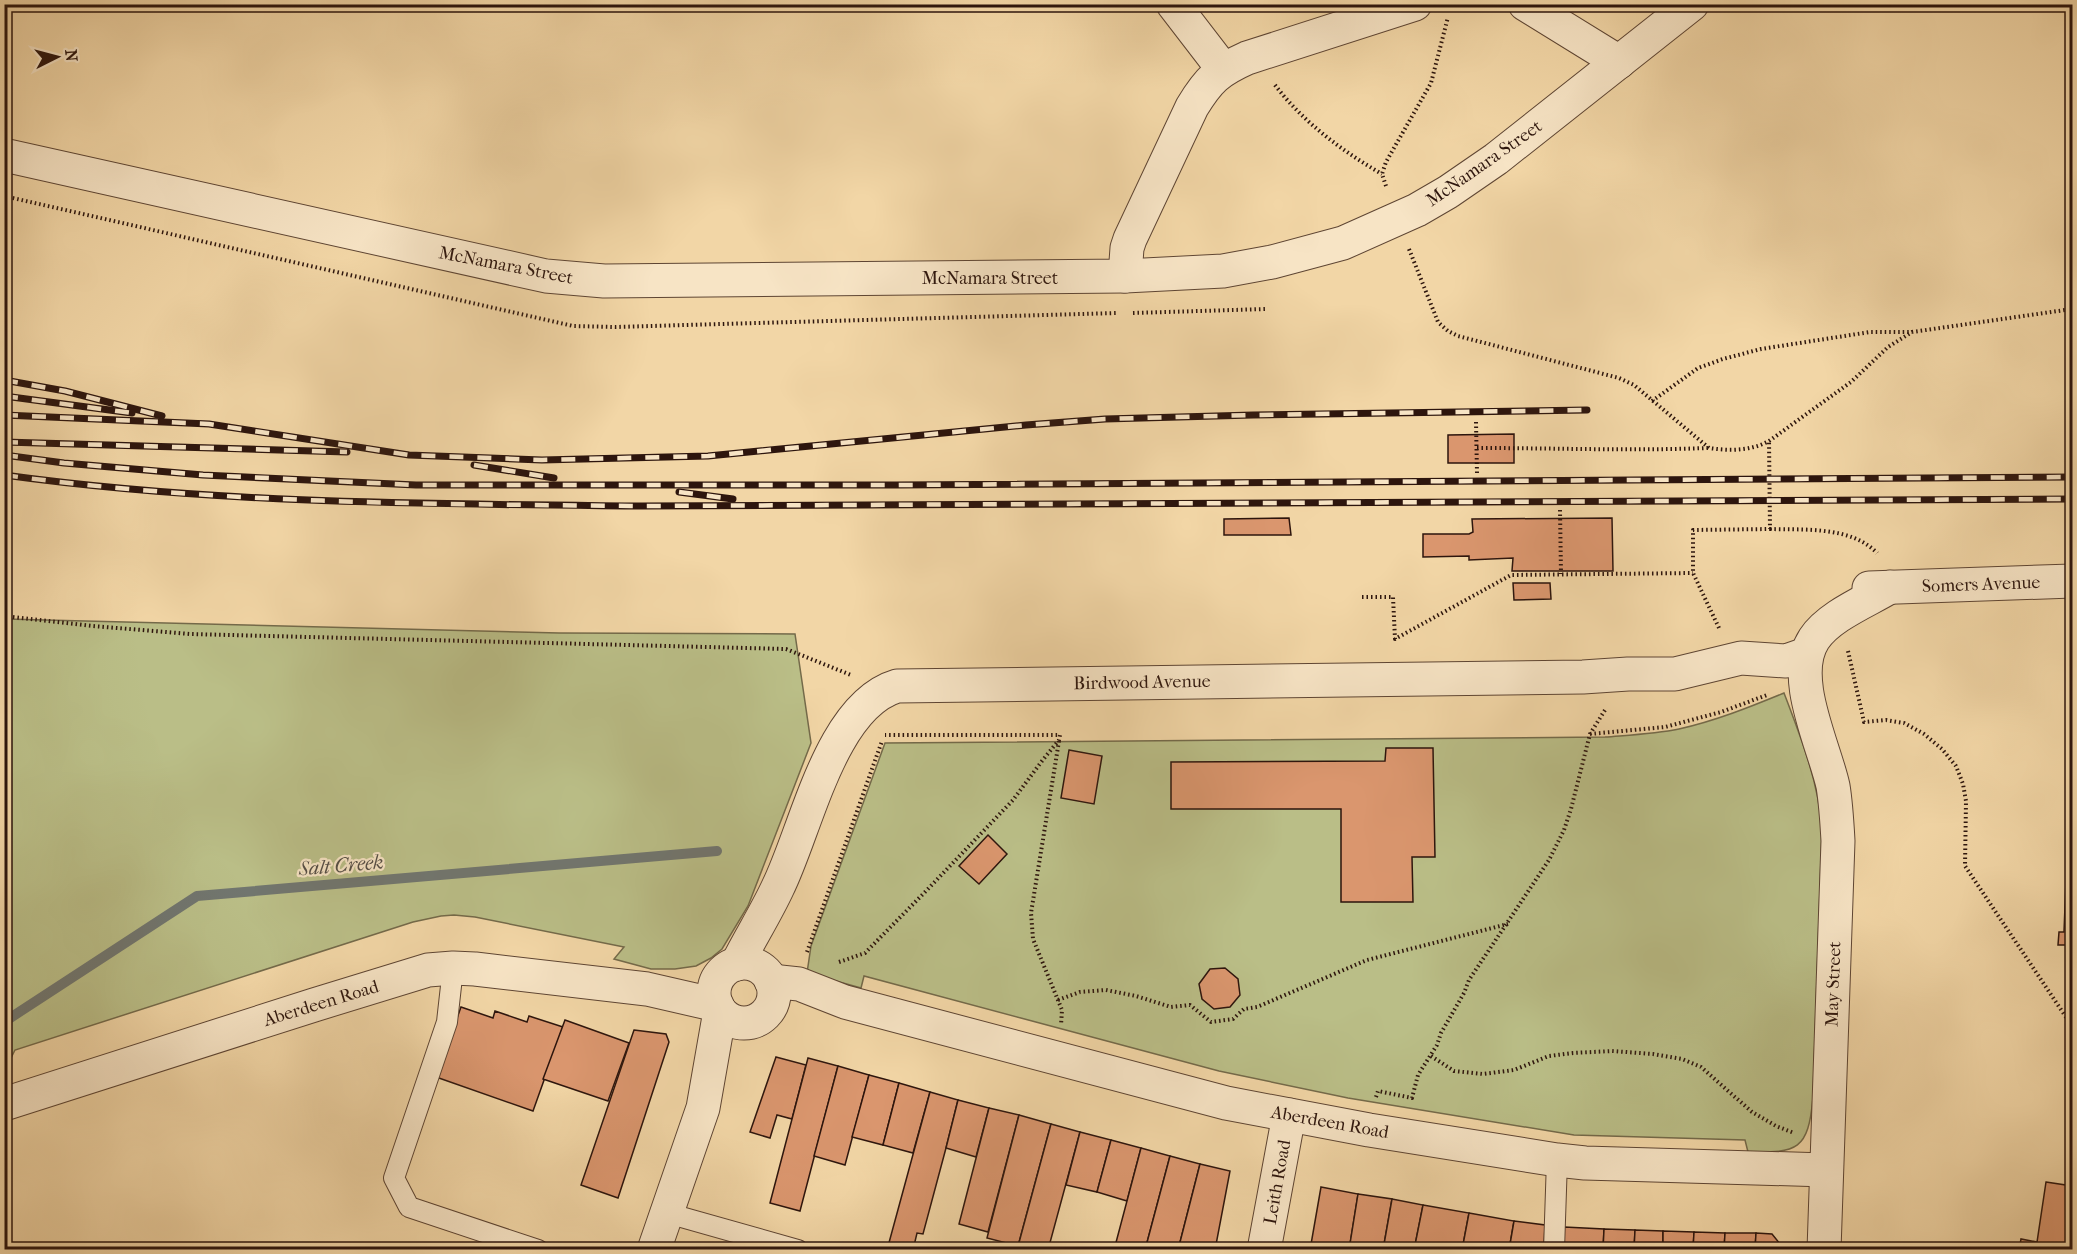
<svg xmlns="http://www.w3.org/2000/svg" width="2077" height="1254" font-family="'IM FELL French Canon',serif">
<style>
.green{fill:#babe87;stroke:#746a4a;stroke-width:1.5}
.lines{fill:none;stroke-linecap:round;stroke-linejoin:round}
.stream{stroke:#71766f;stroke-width:10}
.building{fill:#da966e;stroke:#2d150d;stroke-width:1.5}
.service-casing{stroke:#5e4533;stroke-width:22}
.minor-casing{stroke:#5e4533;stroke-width:35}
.tertiary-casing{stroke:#5e4533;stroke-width:35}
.path{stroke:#2d150d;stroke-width:4;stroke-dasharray:1.5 3;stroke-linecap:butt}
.service{stroke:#f7e4c5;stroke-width:20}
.minor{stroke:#f7e4c5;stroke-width:33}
.tertiary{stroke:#f7e4c5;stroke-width:33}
.rail-casing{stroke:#2d150d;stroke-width:7}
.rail{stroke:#f7e4c5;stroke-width:4.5;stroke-dasharray:14;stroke-linecap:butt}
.labels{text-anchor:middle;stroke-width:4.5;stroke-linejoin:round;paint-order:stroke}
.street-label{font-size:18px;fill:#2d150d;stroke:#f7e4c5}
.water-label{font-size:20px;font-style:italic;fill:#554e46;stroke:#f7e4c5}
</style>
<rect width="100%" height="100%" fill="#f2d6a6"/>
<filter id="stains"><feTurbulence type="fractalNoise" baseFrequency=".00333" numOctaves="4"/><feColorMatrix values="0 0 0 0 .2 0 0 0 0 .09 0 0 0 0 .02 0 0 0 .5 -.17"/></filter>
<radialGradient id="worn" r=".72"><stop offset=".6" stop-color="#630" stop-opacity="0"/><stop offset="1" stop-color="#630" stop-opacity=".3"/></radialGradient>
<g class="green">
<path d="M5 619 559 633 795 634 811 743 748 906 722 949 711 958 696 966 675 969H651L614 959 624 947 475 917 454 915 441 916 413 922 15 1050 5 1070Z"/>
<path d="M1784 693C1801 738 1818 780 1822 828L1813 1098C1808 1150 1798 1153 1748 1152L1745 1140 1574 1135 1348 1098 1219 1071 864 976 861 988 807 973 811 946 885 743 1605 737C1630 735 1655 734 1679 729 1715 721 1750 707 1784 693Z"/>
</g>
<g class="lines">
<path class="stream" d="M4 1022 197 896 717 851"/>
</g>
<g class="building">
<path d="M1514 434V463H1448V435Z"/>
<path d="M1289 518 1291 535H1224V519Z"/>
<path d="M1612 518 1613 571H1512L1513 558 1469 560V556L1423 557V534H1469L1473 532 1472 519Z"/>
<path d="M1513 583H1550L1551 599 1514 600Z"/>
<path d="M2066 739H2072V945H2058L2059 932H2064L2071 753 2066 752Z"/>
<path d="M1386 748H1433L1435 857H1412L1413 902H1341V809H1171V762L1385 761Z"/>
<path d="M1069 750 1102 756 1094 804 1061 798Z"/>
<path d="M988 835 1007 854 979 884 959 866Z"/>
<path d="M1225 968 1238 979 1240 995 1230 1007 1214 1009 1202 999 1199 984 1210 969Z"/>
<path d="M461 1007 493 1018 495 1011 527 1022 529 1016 563 1027 533 1111 436 1077Z"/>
<path d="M565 1020 629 1043 608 1101 543 1079Z"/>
<path d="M634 1030 666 1034 669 1042 618 1198 581 1185Z"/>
<path d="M776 1057 806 1065 792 1119 777 1115 770 1138 750 1132Z"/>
<path d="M808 1058 838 1066 800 1211 770 1203Z"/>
<path d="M838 1066 869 1075 845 1165 814 1156Z"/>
<path d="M869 1075 899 1083 883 1145 852 1137Z"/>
<path d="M899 1083 930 1092 913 1153 883 1145Z"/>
<path d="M930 1092 958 1100 946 1148 923 1234 917 1233 913 1250H887Z"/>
<path d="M958 1100 989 1108 976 1157 946 1148Z"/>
<path d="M989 1108 1019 1115 988 1232 959 1224Z"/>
<path d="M1019 1115 1051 1124 1018 1246 987 1238Z"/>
<path d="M1051 1124 1080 1132 1048 1250H1017Z"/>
<path d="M1080 1132 1111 1140 1097 1192 1066 1185Z"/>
<path d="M1111 1140 1141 1148 1127 1201 1097 1192Z"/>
<path d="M1141 1148 1170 1156 1145 1250H1114Z"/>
<path d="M1170 1156 1200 1164 1178 1250H1145Z"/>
<path d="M1200 1164 1230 1171 1215 1250H1178Z"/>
<path d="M2046 1182 2072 1186V1250H2019L2021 1239 2037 1242Z"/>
<path d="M1321 1187 1358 1194 1349 1250H1310Z"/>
<path d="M1358 1194 1392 1199 1383 1250H1349Z"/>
<path d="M1392 1199 1423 1205 1414 1250H1383Z"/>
<path d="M1423 1205 1469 1213 1462 1250H1414Z"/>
<path d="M1469 1213 1514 1221 1509 1250H1462Z"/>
<path d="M1514 1221 1545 1225 1544 1250H1509Z"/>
<path d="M1564 1227 1604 1229 1603 1250H1563Z"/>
<path d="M1604 1229 1635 1230 1634 1250H1603Z"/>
<path d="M1635 1230 1663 1231V1250H1634Z"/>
<path d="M1663 1231 1694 1232 1693 1250H1663Z"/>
<path d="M1694 1232 1725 1233 1724 1250H1693Z"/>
<path d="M1725 1233H1756L1755 1250H1724Z"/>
<path d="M1756 1233 1772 1234 1785 1250H1755Z"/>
</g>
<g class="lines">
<defs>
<g id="service">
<path d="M453 968 447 1022 394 1178 409 1207 538 1250"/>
<path d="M667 1213 798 1250"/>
<path d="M1554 1250 1557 1160"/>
</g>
<g id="minor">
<path d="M1173 4 1223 69"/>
<path d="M1525 4 1619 62"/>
<path d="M1125 276 1127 248 1130 239 1192 107C1209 79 1218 71 1247 58L1415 4"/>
<path d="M1869 588 2072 581"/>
<circle cx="744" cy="993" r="30"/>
<path d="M737 964C750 938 766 913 778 887 806 831 830 706 897 686L1583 677 1628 674H1675L1741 658 1786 661 1806 654"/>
<path d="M771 981 799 984 845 1002 1226 1103 1369 1130 1557 1160 1585 1163 1826 1170"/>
<path d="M4 1104 314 1005 428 970 453 968 475 969 647 989 717 1005"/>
<path d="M654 1250 703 1108 720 1011"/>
<path d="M1264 1250 1289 1115"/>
<path d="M1824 1250 1838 841C1837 823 1836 804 1833 786 1824 745 1789 677 1814 639 1829 616 1867 601 1890 587"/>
</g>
<path id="tertiary" d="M4 155 546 276 604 281 1125 276 1223 271 1272 262 1343 243 1417 210 1448 192 1496 159 1692 4"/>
</defs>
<use href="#service" class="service-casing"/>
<use href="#minor" class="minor-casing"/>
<use href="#tertiary" class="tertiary-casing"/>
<g class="path">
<path d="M1275 85C1303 122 1342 151 1382 174"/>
<path d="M1386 186 1382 174 1386 162 1431 83 1448 17"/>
<path d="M4 196 573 326 615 327 1117 313"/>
<path d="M1409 249 1438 322 1448 331 1458 336 1619 378 1634 385 1709 448C1729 451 1751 451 1769 441L1851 382 1888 347 1912 332 2072 309"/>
<path d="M1133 313 1266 309"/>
<path d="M1652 401 1698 368 1723 359 1761 349 1870 332H1912"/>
<path d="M1476 422 1477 473"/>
<path d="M1477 448C1554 448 1631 451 1708 448"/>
<path d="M1560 510 1561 574"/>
<path d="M1770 529C1804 530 1851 526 1877 553"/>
<path d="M1362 597H1393L1395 639 1511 575 1693 573"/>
<path d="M4 616 93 626 190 634 786 649 851 675"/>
<path d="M1719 628 1693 573V530L1770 529 1769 441"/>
<path d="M1848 651 1864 722 1886 720 1904 723 1924 734 1942 749 1956 766 1963 784 1966 801 1965 866 2072 1026"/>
<path d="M1590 734 1665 727 1721 712 1767 695"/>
<path d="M1059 741 1031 913 1033 939 1062 1010 1061 1025"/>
<path d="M807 952 882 741"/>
<path d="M839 962 865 953 927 890 1013 800 1042 761 1059 740 1060 735H885"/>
<path d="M1058 1000 1080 992 1106 990 1136 996 1171 1007 1190 1005 1211 1022 1233 1019 1244 1009 1257 1007 1367 960 1508 924"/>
<path d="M1431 1056 1454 1071 1483 1074 1514 1070 1549 1056 1573 1053 1612 1051 1653 1054 1682 1059 1701 1067 1752 1112 1776 1126 1794 1133"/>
<path d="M1376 1097 1378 1091 1412 1098 1418 1075 1437 1045 1441 1033 1464 993 1469 980 1549 860 1564 830 1571 809 1590 734 1605 710"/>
</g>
<use href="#service" class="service"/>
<use href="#minor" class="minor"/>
<use href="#tertiary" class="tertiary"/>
<defs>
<g id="rail">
<path d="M4 380 65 391 162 416"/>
<path d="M4 396 132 413"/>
<path d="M4 415 209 424 409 455 542 460 708 456 1026 425 1105 419 1253 415 1587 410"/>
<path d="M4 442 347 452"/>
<path d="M4 455 64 463 203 475 416 485H896L2072 477"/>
<path d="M474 465 554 478"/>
<path d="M4 475C216 504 429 504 642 506L2072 499"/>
<path d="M679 492 733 499"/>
</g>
</defs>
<use href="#rail" class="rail-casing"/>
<use href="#rail" class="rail"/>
</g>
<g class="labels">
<g class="street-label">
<text transform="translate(1484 163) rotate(-35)" y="6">McNamara Street</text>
<text transform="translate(506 265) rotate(11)" y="6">McNamara Street</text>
<text x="990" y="284">McNamara Street</text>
<text transform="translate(1981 584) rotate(-2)" y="6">Somers Avenue</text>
<text transform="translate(1142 682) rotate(-1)" y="6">Birdwood Avenue</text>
<text transform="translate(1833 984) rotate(-88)" y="6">May Street</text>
<text transform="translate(321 1003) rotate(-17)" y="6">Aberdeen Road</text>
<text transform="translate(1330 1122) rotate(10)" y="6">Aberdeen Road</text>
<text transform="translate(1277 1182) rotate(-80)" y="6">Leith Road</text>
</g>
<g class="water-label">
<text transform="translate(341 865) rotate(-5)" y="7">Salt Creek</text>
</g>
</g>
<rect width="2077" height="1254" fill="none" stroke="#f2d6a6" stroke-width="24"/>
<rect x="6" y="6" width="2065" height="1242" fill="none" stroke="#2d150d" stroke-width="3"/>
<rect x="12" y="12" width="2053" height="1230" fill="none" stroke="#2d150d" stroke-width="1.5"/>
<g transform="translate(57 57) rotate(84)" stroke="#f7e4c5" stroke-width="4.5" paint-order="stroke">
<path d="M0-4.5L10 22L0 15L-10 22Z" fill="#2d150d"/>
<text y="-9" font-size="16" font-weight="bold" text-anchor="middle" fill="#2d150d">N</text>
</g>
<rect width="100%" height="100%" filter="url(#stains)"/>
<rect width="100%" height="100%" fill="url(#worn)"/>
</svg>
